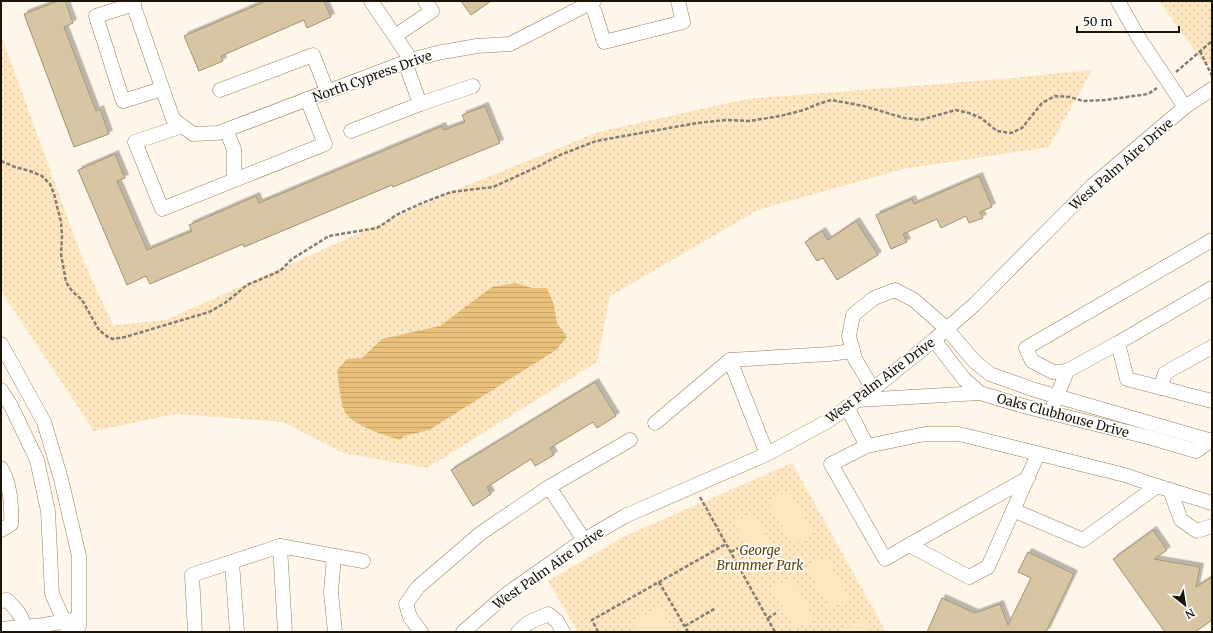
<svg xmlns="http://www.w3.org/2000/svg" width="1213" height="633" font-family="Merriweather,serif">
<style>
.grass{fill:url(#grass-dots)}
.garden{fill:#fde6c0}
.water{fill:url(#water-rules)}
.building{fill:#d8c5a4;stroke:#a29071;filter:url(#shadow)}
.lines{fill:none;stroke-linecap:round;stroke-linejoin:round}
.minor-casing{stroke:#938163;stroke-width:15}
.path{stroke:#857e72;stroke-width:2.5;stroke-dasharray:4 2;stroke-linecap:butt}
.minor{stroke:#fff;stroke-width:14}
.labels{text-anchor:middle;stroke-width:3.5;stroke-linejoin:round;paint-order:stroke}
.street-label{font-size:13px;fill:#1b1509;stroke:#fff}
.park-label{font-size:13px;font-style:italic;fill:#5e430b;stroke:#fff}
</style>
<defs>
<pattern id="grass-dots" width="8" height="8" patternUnits="userSpaceOnUse"><rect width="8" height="8" fill="#fde6c0"/><path d="M2 2h.1M6 6h.1" fill="none" stroke="#d8c4a4" stroke-width="1.8" stroke-linecap="round"/></pattern>
<pattern id="water-rules" width="6" height="5" patternUnits="userSpaceOnUse"><rect width="6" height="5" fill="#e8c07a"/><path d="M0 2.5h6" fill="none" stroke="#c6a468"/></pattern>
<filter id="shadow"><feDropShadow dx="3.5" dy="-3.5" stdDeviation="0" flood-color="#0004"/></filter>
</defs>
<rect width="100%" height="100%" fill="#fef6e9"/>
<g class="grass">
<path d="M1159 1H1212V62L1206 66Z"/>
<path d="M1 35 83 260 113 325 166 320 451 192 598 132 747 99 1002 79 1092 70 1049 147 903 169 758 210 610 296 597 362 427 468 343 453 283 422 175 414 94 431 1 291Z"/>
<path d="M792 463 886 632H578L548 581 625 536Z"/>
</g>
<g class="garden">
<path d="M788 490 814 533 793 545 768 502Z"/>
<path d="M752 512 777 553 759 564 734 523Z"/>
<path d="M826 557 849 598 831 609 807 568Z"/>
<path d="M791 577 814 618 795 629 772 588Z"/>
<path d="M659 607 674 632H638L632 622Z"/>
<path d="M863 619 871 632H844L843 630Z"/>
</g>
<path class="water" d="M516 283 532 288H547L554 305 557 323 567 337 556 350 429 430 404 436 400 440C385 435 357 427 347 415 340 406 339 381 337 370L347 359 362 358 382 339 440 326 492 287Z"/>
<g class="building">
<path d="M58 1H65L73 23 64 27 96 111 100 109 109 134 74 147 24 14Z"/>
<path d="M266 1H324L331 17 307 28 304 20 221 56 223 61 199 71 184 36Z"/>
<path d="M461 1H491L471 15Z"/>
<path d="M485 106 500 143 393 187 392 185 244 247 243 244 150 284 146 276 127 285 78 170 115 154 125 178 117 181 147 250 192 231 189 225 256 196 259 203 442 126 444 130 465 122 462 115Z"/>
<path d="M979 176 992 207 980 212 983 218 969 223 966 216 941 228 937 219 903 234 907 242 891 249 876 215 912 199 914 204Z"/>
<path d="M856 221 878 255 837 280 823 258 817 261 805 242 822 231 828 240Z"/>
<path d="M595 382 616 416 597 428 593 422 550 448 554 455 535 466 531 459 487 487 491 494 473 506 451 470Z"/>
<path d="M1153 530 1167 550 1154 559 1200 567 1196 587 1212 577V620L1195 632H1165L1113 559Z"/>
<path d="M1028 552 1074 574 1046 632H927L942 598 975 613 1000 604 1008 625 1031 578 1018 572Z"/>
</g>
<g class="lines">
<defs>
<g id="minor">
<path d="M132 1 173 119 193 134 218 133 411 60 437 53 477 46 510 44 594 1"/>
<path d="M371 1 411 60"/>
<path d="M1118 1 1140 40 1185 107"/>
<path d="M590 3 595 13 604 42 683 22 678 1"/>
<path d="M134 4 96 16 123 101 162 89"/>
<path d="M395 36 432 11 425 1"/>
<path d="M405 62 420 104 473 86"/>
<path d="M220 90 313 55 327 91"/>
<path d="M182 126 135 142 162 209 325 144 307 99"/>
<path d="M226 130 234 149V180"/>
<path d="M351 131 420 104"/>
<path d="M934 340 964 379 980 393 1027 407 1148 437 1196 451 1212 440"/>
<path d="M1118 343 1212 288"/>
<path d="M1 344 44 422 61 479 79 556V626L75 632"/>
<path d="M730 360 767 454"/>
<path d="M1067 371 1053 372 1032 361 1026 348 1212 240"/>
<path d="M1161 388 1165 373 1212 347"/>
<path d="M873 389 855 359 849 336 853 315 874 298 895 290 914 300 947 329 974 361 990 374 1035 390 1212 441"/>
<path d="M1 390 11 406 37 460 48 511 52 594 69 632"/>
<path d="M858 400 980 393"/>
<path d="M1054 404 1067 371 1118 343 1127 379 1212 401"/>
<path d="M847 407 867 446 925 434H959L1125 475 1157 486 1170 490 1181 520 1197 531 1212 526"/>
<path d="M655 423 730 360 829 354 853 351"/>
<path d="M867 446 831 464 885 559 909 545 969 577 988 567 1038 454"/>
<path d="M1 468C11 485 12 505 11 524L1 530"/>
<path d="M1170 490 1212 503"/>
<path d="M1013 510 1083 540 1157 486"/>
<path d="M584 540 549 487 630 440"/>
<path d="M909 545 1028 478"/>
<path d="M334 556 331 592 335 632"/>
<path d="M232 562 237 632"/>
<path d="M1 601 7 600C16 609 25 618 24 632"/>
<path d="M1 629 44 625 72 620"/>
<path d="M195 632 192 575 280 546"/>
<path d="M285 632 280 546 363 561"/>
<path d="M421 632 410 617 406 604 418 587 481 533 549 487"/>
<path d="M463 632 508 593 584 540 625 516 767 454 828 421 873 389 934 340 975 304 1092 186 1185 107 1212 89"/>
<path d="M518 632 528 623 548 614 557 621 563 632"/>
</g>
</defs>
<use href="#minor" class="minor-casing"/>
<g class="path">
<path d="M1200 51 1212 76"/>
<path d="M1176 72 1212 41"/>
<path d="M1 161 15 167 30 171 42 176 50 184 54 194 61 222 62 236 61 254 66 282 72 291 82 300 99 330 108 337 113 339 125 337 209 312 225 303 247 285 280 271 292 259 329 236 377 228 385 223 396 215 422 203 451 192 493 187 535 168 560 155 596 141 697 123 726 120 749 121 780 116 804 110 818 104 831 100 864 106 904 118 920 120 956 110 969 113 981 118 997 131 1011 133 1022 128 1042 103 1055 96 1070 97 1083 101 1105 100 1148 94 1157 88"/>
<path d="M700 497 775 632"/>
<path d="M731 552 738 548"/>
<path d="M659 582 688 632"/>
<path d="M768 618 776 613"/>
<path d="M685 626 716 608"/>
<path d="M598 632 592 620 726 544"/>
</g>
<use href="#minor" class="minor"/>
</g>
<g class="labels">
<g class="street-label">
<text transform="translate(372 76) rotate(-20)" y="5">North Cypress Drive</text>
<text transform="translate(1121 164) rotate(-41)" y="5">West Palm Aire Drive</text>
<text transform="translate(880 380) rotate(-37)" y="5">West Palm Aire Drive</text>
<text transform="translate(1063 415) rotate(15)" y="5">Oaks Clubhouse Drive</text>
<text transform="translate(548 568) rotate(-35)" y="5">West Palm Aire Drive</text>
</g>
<g class="park-label">
<text x="760" y="555">George<tspan x="760" dy="15">Brummer Park</tspan></text>
</g>
</g>
<rect width="1213" height="633" fill="none" stroke="#1b1509" stroke-width="4"/>
<g transform="translate(1185 605) rotate(150)" stroke="#ffffff" stroke-width="3" paint-order="stroke">
<path d="M0-3L7 15L0 10L-7 15Z" fill="#1b1509"/>
<text y="-6" font-size="11" font-weight="bold" text-anchor="middle" fill="#1b1509">N</text>
</g>
<path d="M1077 26v6h102v-6" fill="none" stroke="#1b1509" stroke-width="2"/>
<text x="1083" y="26" font-size="12" fill="#1b1509" stroke="#ffffff" stroke-width="3" paint-order="stroke">50 m</text>
</svg>
